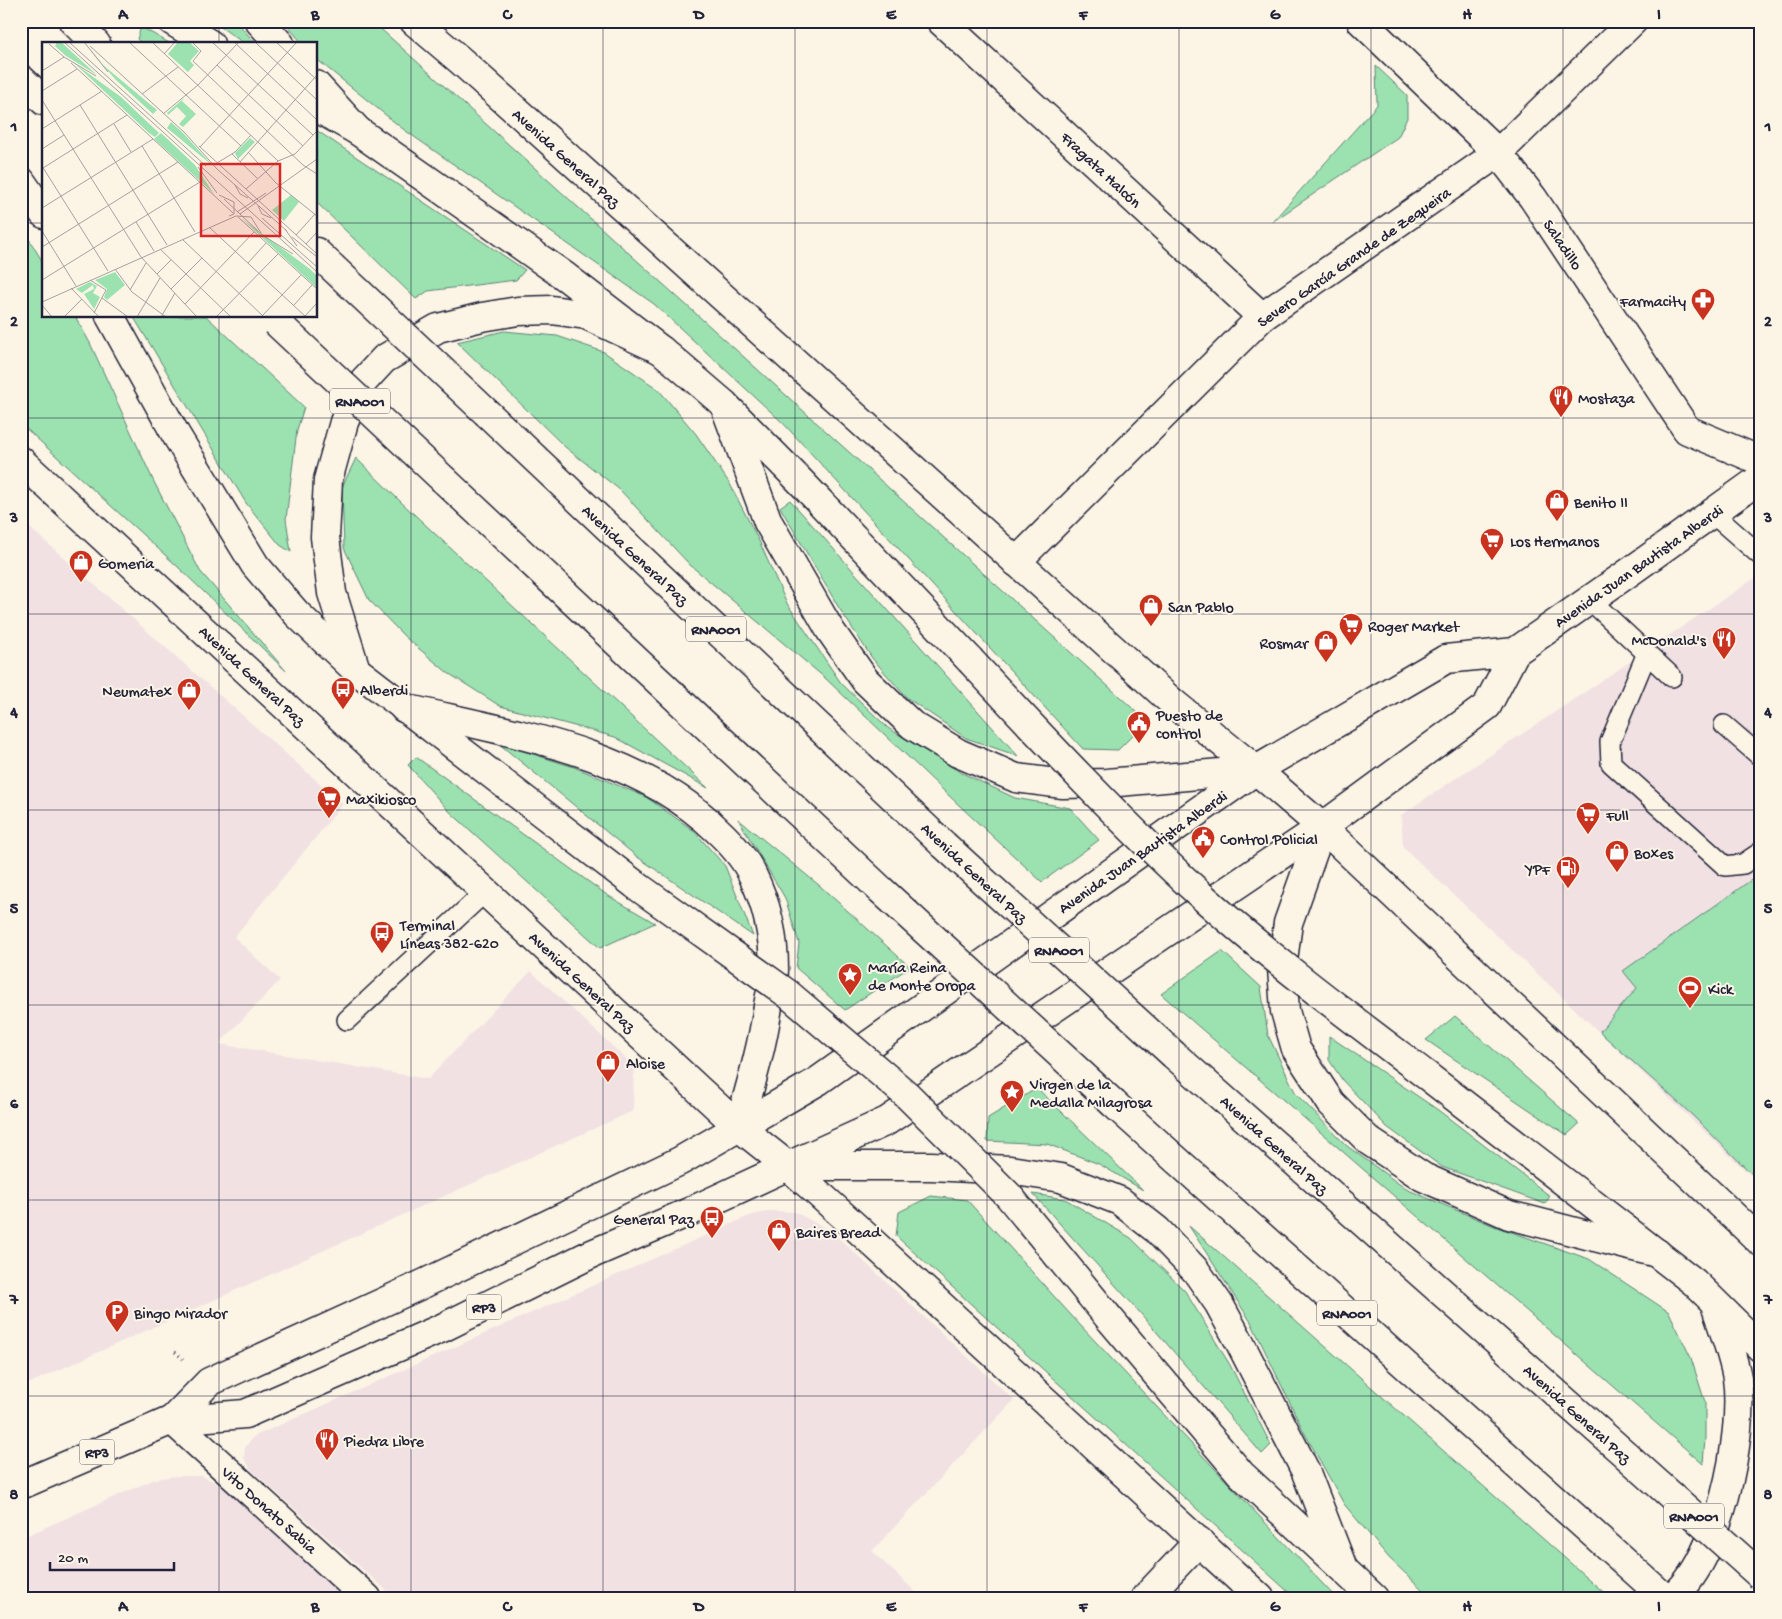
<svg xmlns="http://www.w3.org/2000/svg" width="1782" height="1619" font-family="'Gochi Hand',sans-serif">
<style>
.built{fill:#f1e1e3}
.green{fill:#9be2b0;stroke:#5e8276}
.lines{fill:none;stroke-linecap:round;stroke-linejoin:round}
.lane-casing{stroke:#22223b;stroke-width:22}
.street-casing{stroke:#22223b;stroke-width:31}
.secondary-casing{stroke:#22223b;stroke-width:31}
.primary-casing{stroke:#22223b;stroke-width:31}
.highway-casing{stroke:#22223b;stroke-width:31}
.path{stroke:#22223b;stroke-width:3;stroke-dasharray:1 4;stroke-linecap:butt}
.lane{stroke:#fcf5e5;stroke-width:19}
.street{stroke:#fcf5e5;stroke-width:28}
.secondary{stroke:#fcf5e5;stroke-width:28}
.primary{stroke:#fcf5e5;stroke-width:28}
.highway{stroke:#fcf5e5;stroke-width:28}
.secondary-bridge-casing{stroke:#22223b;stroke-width:31;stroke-linecap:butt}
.highway-bridge-casing{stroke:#22223b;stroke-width:31;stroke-linecap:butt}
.secondary-bridge{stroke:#fcf5e5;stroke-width:28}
.highway-bridge{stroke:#fcf5e5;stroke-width:28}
.grid{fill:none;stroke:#22223b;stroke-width:1;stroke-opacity:0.55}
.labels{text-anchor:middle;stroke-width:4;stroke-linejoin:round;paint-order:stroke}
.shield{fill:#fcf5e5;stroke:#63616e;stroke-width:1}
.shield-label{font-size:15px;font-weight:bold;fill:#22223b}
.street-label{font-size:16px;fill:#22223b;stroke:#fcf5e5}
.poi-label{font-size:16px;fill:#22223b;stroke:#fcf5e5;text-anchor:start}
.inset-road{fill:none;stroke:#a5a1a1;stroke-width:1}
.view{fill:#d62828;fill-opacity:0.15;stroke:#d62828;stroke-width:2.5}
.inset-edge{fill:none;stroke:#22223b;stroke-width:2.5}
.neatline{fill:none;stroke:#22223b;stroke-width:2}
.grid-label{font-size:16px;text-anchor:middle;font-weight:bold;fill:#22223b}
</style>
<rect width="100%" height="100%" fill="#fcf5e5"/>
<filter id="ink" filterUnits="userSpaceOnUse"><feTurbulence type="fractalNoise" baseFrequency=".02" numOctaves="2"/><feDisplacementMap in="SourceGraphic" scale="10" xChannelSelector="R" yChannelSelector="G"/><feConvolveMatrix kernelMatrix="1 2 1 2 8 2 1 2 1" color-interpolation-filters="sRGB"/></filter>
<g filter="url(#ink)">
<g class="built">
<path d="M21 520 343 804 234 937 280 980 219 1044 428 1079 531 971 634 1066 633 1111 21 1387Z"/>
<path d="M1761 574V1185L1403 847 1401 815Z"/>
<path d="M770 1211 795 1212 831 1231 1014 1400 872 1551 922 1598H395L252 1471 244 1458 245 1448 253 1437 749 1216Z"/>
<path d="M176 1476H202L222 1486 344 1598H21V1538L155 1479Z"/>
</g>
<g class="green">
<path d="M212 21H236L256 44H245Z"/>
<path d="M283 21H372L1140 715 1133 721 1134 734 1118 750 1083 749 783 423 654 304 403 129 320 62 316 58V44H303Z"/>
<path d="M141 27 171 44H142L137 39Z"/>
<path d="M1376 66 1407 95V118L1398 137 1272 222 1377 105Z"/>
<path d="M316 130 328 138 525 270 516 280 428 291 416 299 316 202Z"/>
<path d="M21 226 44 264V316H75L90 343 153 480 200 571 286 671 176 565 21 424Z"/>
<path d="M133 316H206L304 407 297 430 286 519 291 552 280 545 246 503Z"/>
<path d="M504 331 557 336 604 352 658 389 696 434 730 484 760 543 786 602 841 683 888 728 960 772 1015 798 1070 808 1099 840 1042 882 962 808 825 678 690 565 620 490 565 447 457 342Z"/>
<path d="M356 458 402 503 708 788 615 737 500 706 448 673 405 637 369 600 344 548 342 487Z"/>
<path d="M790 500 1018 756 966 738 907 698 872 658 839 608 780 507Z"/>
<path d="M498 743 574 767 646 797 693 830 725 866 753 936 636 856Z"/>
<path d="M416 757 607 895 655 923 600 948 448 810 408 765Z"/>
<path d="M738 819 820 886 910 967 845 1010 796 968 799 943 785 898Z"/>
<path d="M1761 873V1183L1691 1114 1603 1035 1600 1031 1637 988 1623 971Z"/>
<path d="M1222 951 1261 987 1268 1035 1296 1094 1347 1146 1406 1189 1494 1226 1589 1259 1669 1312 1691 1358 1705 1402V1439L1703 1464 1161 994Z"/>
<path d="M1455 1016 1579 1124 1567 1135 1426 1040Z"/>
<path d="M1329 1036 1438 1110 1550 1196 1545 1204 1442 1167 1387 1127 1343 1081 1329 1060Z"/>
<path d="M1037 1088 1143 1190 1099 1164 1047 1144 987 1141 988 1118Z"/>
<path d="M1033 1194 1065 1199 1131 1238 1185 1291 1230 1365 1271 1445 1262 1454 1135 1307Z"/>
<path d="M931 1196 967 1200 1080 1325 1336 1598H1295L896 1236 899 1212Z"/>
<path d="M1189 1226 1610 1598H1440L1424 1591 1389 1558 1344 1504 1304 1432 1251 1322Z"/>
</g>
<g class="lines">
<defs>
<g id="lane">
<path d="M1712 513 1761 556"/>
<path d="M1590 600 1672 677"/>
<path d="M1647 653 1610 742 1611 763 1725 866 1743 864 1761 852"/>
<path d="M1724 725 1761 757"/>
<path d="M347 1020 486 891"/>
</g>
<g id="street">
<path d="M941 21 1262 317"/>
<path d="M1361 21 1498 153 1533 198 1687 430 1761 461"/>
<path d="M1016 562 1262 317 1498 153 1633 21"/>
<path d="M172 1420 367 1598"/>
<path d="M1145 1598 1199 1541"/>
</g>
<g id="secondary">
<path d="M259 21 280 44"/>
<path d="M414 21 461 61 1172 702 1256 770 1322 827 1761 1242"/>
<path d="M316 85 358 131 566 277 661 350 724 404 802 483 970 660"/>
<path d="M21 461 739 1127 788 1166 849 1221 1260 1598"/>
<path d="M637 886 356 670 332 593 325 537 328 480 344 422 360 385 384 359 438 328 482 317 518 311 552 310 586 315 661 350"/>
<path d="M1426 1075 1694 1282 1761 1348"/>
<path d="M1109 1318 1241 1474 1374 1598"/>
<path d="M1671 1598C1719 1563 1745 1434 1737 1378 1733 1355 1722 1326 1715 1304"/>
</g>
<g id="primary">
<path d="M724 404 768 522 830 630 865 680 912 725 958 753 1016 778 1063 784 1107 783 1255 770"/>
<path d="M1322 827 1288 923 1282 968 1285 1011 1296 1049 1331 1103 1369 1141 1423 1177 1509 1215 1657 1253"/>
<path d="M739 1127 818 1081 1256 770 1446 659 1515 652"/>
<path d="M788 1166 887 1121 1322 827 1487 706 1515 652 1631 571 1761 478"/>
</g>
<g id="highway">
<path d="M73 21 96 44"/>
<path d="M172 21 210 44"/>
<path d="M21 79 44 101"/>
<path d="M316 107 358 131"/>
<path d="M21 181 44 214"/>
<path d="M316 252 332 267"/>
<path d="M110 316 176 435 255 565 297 614 356 670"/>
<path d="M488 414 944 845"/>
<path d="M444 480 881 890"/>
<path d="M1174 1055 1627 1456"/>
<path d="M1114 1104 1665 1598"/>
<path d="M172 1420 209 1382 423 1284 680 1161 739 1127C750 1087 762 1048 768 1006 770 994 774 981 774 969 774 936 767 904 752 874 744 857 731 843 717 830 636 751 510 733 404 708"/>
<path d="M21 1485 172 1420 245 1414 442 1328 587 1256 689 1212 788 1166H931L1010 1170 1061 1178 1120 1201 1157 1230 1196 1271 1219 1304 1238 1339 1305 1470 1343 1568"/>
</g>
</defs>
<use href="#lane" class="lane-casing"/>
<use href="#street" class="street-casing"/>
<use href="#secondary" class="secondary-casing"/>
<use href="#primary" class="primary-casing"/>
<use href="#highway" class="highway-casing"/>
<path class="path" d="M175 1352 183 1359"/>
<use href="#lane" class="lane"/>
<use href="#street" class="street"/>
<use href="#secondary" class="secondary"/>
<use href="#primary" class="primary"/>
<use href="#highway" class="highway"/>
<defs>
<g id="secondary-bridge">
<path d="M970 660C1046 742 1122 823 1204 898 1274 961 1351 1018 1426 1075"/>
<path d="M637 886 788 994 907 1095 1009 1196 1109 1318"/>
</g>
<g id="highway-bridge">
<path d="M332 267 488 414"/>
<path d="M276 322 444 480"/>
<path d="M944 845 1174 1055"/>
<path d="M881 890 1114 1104"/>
<path d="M1627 1456 1761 1576"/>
</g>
</defs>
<use href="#secondary-bridge" class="secondary-bridge-casing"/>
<use href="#highway-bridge" class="highway-bridge-casing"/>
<use href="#secondary-bridge" class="secondary-bridge"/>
<use href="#highway-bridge" class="highway-bridge"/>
</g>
</g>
<path class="grid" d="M219 21V44M411 21V1598M603 21V1598M795 21V1598M987 21V1598M1179 21V1598M1371 21V1598M1563 21V1598M21 223H44M316 223H1761M219 316V1598M21 418H1761M21 614H1761M21 810H1761M21 1005H1761M21 1200H1761M21 1396H1761"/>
<defs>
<symbol id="pharmacy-pin" viewBox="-11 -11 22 30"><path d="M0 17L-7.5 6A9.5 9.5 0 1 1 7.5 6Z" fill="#c8321e" stroke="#fcf5e5"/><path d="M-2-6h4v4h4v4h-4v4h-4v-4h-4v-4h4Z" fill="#fff"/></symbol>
<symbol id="restaurant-pin" viewBox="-11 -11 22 30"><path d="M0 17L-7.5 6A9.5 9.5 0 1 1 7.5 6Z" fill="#c8321e" stroke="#fcf5e5"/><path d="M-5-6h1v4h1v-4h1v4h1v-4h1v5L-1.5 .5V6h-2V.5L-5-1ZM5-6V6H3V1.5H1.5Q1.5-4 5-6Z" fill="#fff"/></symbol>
<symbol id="shop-pin" viewBox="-11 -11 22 30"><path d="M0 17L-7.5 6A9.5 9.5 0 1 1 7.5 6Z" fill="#c8321e" stroke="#fcf5e5"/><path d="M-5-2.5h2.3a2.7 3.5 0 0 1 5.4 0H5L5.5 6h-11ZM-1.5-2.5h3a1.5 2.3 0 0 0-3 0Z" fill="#fff"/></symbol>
<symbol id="supermarket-pin" viewBox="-11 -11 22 30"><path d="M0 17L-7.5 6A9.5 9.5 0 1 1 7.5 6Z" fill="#c8321e" stroke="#fcf5e5"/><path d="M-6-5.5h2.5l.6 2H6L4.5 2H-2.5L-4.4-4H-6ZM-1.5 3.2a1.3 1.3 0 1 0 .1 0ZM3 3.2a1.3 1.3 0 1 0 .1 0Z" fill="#fff"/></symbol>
<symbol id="bus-pin" viewBox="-11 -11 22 30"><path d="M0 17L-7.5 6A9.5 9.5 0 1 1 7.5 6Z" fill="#c8321e" stroke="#fcf5e5"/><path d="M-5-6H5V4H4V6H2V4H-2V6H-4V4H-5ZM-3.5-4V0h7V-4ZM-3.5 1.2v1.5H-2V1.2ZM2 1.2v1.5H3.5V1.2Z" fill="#fff"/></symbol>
<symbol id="civic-pin" viewBox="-11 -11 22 30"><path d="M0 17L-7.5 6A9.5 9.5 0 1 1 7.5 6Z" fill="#c8321e" stroke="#fcf5e5"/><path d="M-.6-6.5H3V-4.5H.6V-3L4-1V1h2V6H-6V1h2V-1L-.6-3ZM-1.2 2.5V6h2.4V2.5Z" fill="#fff"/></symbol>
<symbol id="fuel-pin" viewBox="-11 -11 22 30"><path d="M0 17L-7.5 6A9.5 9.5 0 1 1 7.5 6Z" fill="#c8321e" stroke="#fcf5e5"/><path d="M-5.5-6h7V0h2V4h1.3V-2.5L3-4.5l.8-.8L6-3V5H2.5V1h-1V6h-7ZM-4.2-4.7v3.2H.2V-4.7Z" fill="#fff"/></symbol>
<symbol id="sight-pin" viewBox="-11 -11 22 30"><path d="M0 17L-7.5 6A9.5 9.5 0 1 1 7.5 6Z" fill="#c8321e" stroke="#fcf5e5"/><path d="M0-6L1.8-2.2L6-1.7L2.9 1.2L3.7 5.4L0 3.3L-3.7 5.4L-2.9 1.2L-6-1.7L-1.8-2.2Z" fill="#fff"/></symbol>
<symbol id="stadium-pin" viewBox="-11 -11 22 30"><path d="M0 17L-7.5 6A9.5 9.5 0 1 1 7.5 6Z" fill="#c8321e" stroke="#fcf5e5"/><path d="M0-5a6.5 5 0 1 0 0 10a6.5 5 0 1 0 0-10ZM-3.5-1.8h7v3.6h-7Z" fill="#fff"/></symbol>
<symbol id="parking-pin" viewBox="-11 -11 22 30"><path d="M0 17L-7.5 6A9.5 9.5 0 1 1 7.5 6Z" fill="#c8321e" stroke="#fcf5e5"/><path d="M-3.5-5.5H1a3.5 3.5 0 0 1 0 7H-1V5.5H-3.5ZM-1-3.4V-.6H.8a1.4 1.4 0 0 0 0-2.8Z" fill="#fff"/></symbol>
</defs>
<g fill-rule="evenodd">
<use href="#pharmacy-pin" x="1689" y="286" width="28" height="38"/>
<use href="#restaurant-pin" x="1547" y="383" width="28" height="38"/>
<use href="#shop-pin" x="1543" y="487" width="28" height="38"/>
<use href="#supermarket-pin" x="1478" y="526" width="28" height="38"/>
<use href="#shop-pin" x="67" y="548" width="28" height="38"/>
<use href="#shop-pin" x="1137" y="592" width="28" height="38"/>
<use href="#supermarket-pin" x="1337" y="611" width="28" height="38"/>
<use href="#restaurant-pin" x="1710" y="625" width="28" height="38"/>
<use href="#shop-pin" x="1312" y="628" width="28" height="38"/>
<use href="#bus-pin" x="329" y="675" width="28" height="38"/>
<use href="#shop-pin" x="175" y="676" width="28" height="38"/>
<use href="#civic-pin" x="1125" y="709" width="28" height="38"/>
<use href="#supermarket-pin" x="315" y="784" width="28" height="38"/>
<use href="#supermarket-pin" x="1574" y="800" width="28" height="38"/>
<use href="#civic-pin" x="1189" y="824" width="28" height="38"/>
<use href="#shop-pin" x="1603" y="838" width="28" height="38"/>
<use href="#fuel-pin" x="1554" y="854" width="28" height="38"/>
<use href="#bus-pin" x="368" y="919" width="28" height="38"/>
<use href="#sight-pin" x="836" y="961" width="28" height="38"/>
<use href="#stadium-pin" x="1676" y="974" width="28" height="38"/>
<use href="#shop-pin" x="594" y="1048" width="28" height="38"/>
<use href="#sight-pin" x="998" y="1078" width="28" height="38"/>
<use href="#bus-pin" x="698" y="1204" width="28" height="38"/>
<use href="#shop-pin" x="765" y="1217" width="28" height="38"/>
<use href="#parking-pin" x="103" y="1298" width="28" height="38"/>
<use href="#restaurant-pin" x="313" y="1426" width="28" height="38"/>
</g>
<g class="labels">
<g class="shield">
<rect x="330" y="388.5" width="60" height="25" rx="4"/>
<rect x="686" y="616.5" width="60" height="25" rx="4"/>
<rect x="1029" y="937.5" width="60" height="25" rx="4"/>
<rect x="466.5" y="1294.5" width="35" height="25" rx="4"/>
<rect x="1317" y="1300.5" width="60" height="25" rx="4"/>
<rect x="79.5" y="1439.5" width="35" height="25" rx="4"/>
<rect x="1664" y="1503.5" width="60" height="25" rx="4"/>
</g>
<g class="shield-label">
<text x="360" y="406">RNA001</text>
<text x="716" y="634">RNA001</text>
<text x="1059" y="955">RNA001</text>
<text x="484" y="1312">RP3</text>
<text x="1347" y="1318">RNA001</text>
<text x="97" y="1457">RP3</text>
<text x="1694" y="1521">RNA001</text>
</g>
<g class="street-label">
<text transform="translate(567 157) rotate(42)" y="6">Avenida General Paz</text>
<text transform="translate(1102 169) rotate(43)" y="6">Fragata Halcón</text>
<text transform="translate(1564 244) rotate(56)" y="6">Saladillo</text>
<text transform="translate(1353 256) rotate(-35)" y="6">Severo García Grande de Zequeira</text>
<text transform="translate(636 554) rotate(43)" y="6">Avenida General Paz</text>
<text transform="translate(1638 565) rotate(-35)" y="6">Avenida Juan Bautista Alberdi</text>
<text transform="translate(253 675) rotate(43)" y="6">Avenida General Paz</text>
<text transform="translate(1142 851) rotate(-35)" y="6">Avenida Juan Bautista Alberdi</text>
<text transform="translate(975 872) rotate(43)" y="6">Avenida General Paz</text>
<text transform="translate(583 981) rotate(43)" y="6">Avenida General Paz</text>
<text transform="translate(1275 1144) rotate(42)" y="6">Avenida General Paz</text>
<text transform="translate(1578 1413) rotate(42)" y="6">Avenida General Paz</text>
<text transform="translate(270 1509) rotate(42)" y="6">Vito Donato Sabia</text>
</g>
<g class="poi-label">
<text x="1686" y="306" text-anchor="end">Farmacity</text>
<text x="1578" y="403">Mostaza</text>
<text x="1574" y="507">Benito II</text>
<text x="1510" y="546">Los Hermanos</text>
<text x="98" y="568">Gomeria</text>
<text x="1168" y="612">San Pablo</text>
<text x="1368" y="631">Roger Market</text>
<text x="1706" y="645" text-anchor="end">McDonald's</text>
<text x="1308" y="648" text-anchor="end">Rosmar</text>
<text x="360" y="695">Alberdi</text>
<text x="172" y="696" text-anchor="end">Neumatex</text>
<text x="1156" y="720">Puesto de<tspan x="1156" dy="18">control</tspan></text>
<text x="346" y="804">Maxikiosco</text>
<text x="1606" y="820">Full</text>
<text x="1220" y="844">Control Policial</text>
<text x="1634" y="858">Boxes</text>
<text x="1550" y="874" text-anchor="end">YPF</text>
<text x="400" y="930">Terminal<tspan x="400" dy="18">Líneas 382-620</tspan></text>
<text x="868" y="972">María Reina<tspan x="868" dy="18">de Monte Oropa</tspan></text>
<text x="1708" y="994">Kick</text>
<text x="626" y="1068">Aloise</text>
<text x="1030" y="1089">Virgen de la<tspan x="1030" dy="18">Medalla Milagrosa</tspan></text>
<text x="694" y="1224" text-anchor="end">General Paz</text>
<text x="796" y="1237">Baires Bread</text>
<text x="134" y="1318">Bingo Mirador</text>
<text x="344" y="1446">Piedra Libre</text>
</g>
</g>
<g transform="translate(42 42)">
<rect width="275" height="275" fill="#fcf5e5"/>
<path d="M15 0H19L55 33 24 14 13 4ZM136 0H147L157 9 148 19 152 23 146 30 126 12ZM47 5 61 23 115 68 111 72 74 38 56 18ZM32 21 79 55 117 91 113 95 107 91ZM142 56 140 59 154 72 141 85 137 82 144 74 135 65 126 73 125 71ZM129 80 141 91 171 124 125 86ZM119 91 153 123 172 152 112 97ZM208 96 213 100 196 117 193 111ZM249 153 257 160 242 179 230 168ZM199 176 268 227 275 234V246ZM73 230 83 243 65 258 62 255 65 247 53 238ZM48 240 55 244 51 251 58 255 52 267 42 252 52 247 51 243 40 251 34 247Z" fill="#9be2b0"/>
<path class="inset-road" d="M22 0 275 230M27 0 164 124M42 0 66 30M87 0 199 104M110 0 236 119M150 0 159 9 151 19 261 123 275 132M170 0 271 93M192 0 275 78M213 0 275 58M234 0 275 38M7 2 22 15M48 4 143 91M122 12 133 0M22 15 54 34M29 21 191 171M175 23 261 104M0 29 22 15M0 49 35 27M100 52 136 25M0 58 99 215 155 275M38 63 125 203M121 72 156 43 197 0M72 82 89 110M0 87 60 49M142 90 175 127 245 189M100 104 153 190M157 104 275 212M158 105 255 0M0 107 22 93M206 110 234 141 275 174M190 112 215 136M198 120 275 33M175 121 193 110 209 93M0 124 66 229M156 125 175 151M1 126 85 73M193 143 198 152 206 156M204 147 236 119 253 112 275 89M177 153 192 160V172L187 174M182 157 216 189M216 164 220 172 229 176M0 166 111 97M195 170 224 151M198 172 275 117M196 175 275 247M220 176 275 225M94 180 112 209M167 185 264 275M243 187 255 204M0 189 34 244M220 193 251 212M254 193 273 172M250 195 275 215M140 197 222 275M264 202 275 190M0 205 136 120M118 207 189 275M206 221 224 201M73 227 90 250 124 275M115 232 129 218M0 238 158 140M48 238 64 248 52 271M29 246 57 275M129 247 160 216M88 248 104 221M60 256 86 275M0 260 194 174 209 175 219 191M143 262 212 190M0 263 10 275M252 263 270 243M220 274 259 233M263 274 275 261M22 275 40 257M95 275 118 236M119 275 133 251M174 275 236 212"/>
<path class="view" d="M159 122H238V194H159Z"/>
<rect width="275" height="275" class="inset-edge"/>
</g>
<rect width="1782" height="1619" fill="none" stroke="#fcf5e5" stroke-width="55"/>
<path d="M50 1562v8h124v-8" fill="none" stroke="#22223b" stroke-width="2.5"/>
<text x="58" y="1562" font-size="15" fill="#22223b" stroke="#fcf5e5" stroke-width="4" paint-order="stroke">20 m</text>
<rect x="28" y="28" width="1726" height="1564" class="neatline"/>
<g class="grid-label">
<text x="123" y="19">A</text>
<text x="315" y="19">B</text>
<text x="507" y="19">C</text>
<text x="699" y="19">D</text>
<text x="891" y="19">E</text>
<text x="1083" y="19">F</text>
<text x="1275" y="19">G</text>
<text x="1467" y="19">H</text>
<text x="1659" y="19">I</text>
<text x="14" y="131">1</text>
<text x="1768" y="131">1</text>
<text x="14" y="326">2</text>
<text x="1768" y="326">2</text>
<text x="14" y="522">3</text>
<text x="1768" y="522">3</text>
<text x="14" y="717">4</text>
<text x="1768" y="717">4</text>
<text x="14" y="913">5</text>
<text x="1768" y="913">5</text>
<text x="14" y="1108">6</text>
<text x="1768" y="1108">6</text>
<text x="14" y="1304">7</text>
<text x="1768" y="1304">7</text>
<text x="14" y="1499">8</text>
<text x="1768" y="1499">8</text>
<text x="123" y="1611">A</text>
<text x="315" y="1611">B</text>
<text x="507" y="1611">C</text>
<text x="699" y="1611">D</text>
<text x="891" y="1611">E</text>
<text x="1083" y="1611">F</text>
<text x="1275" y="1611">G</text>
<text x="1467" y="1611">H</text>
<text x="1659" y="1611">I</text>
</g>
</svg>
